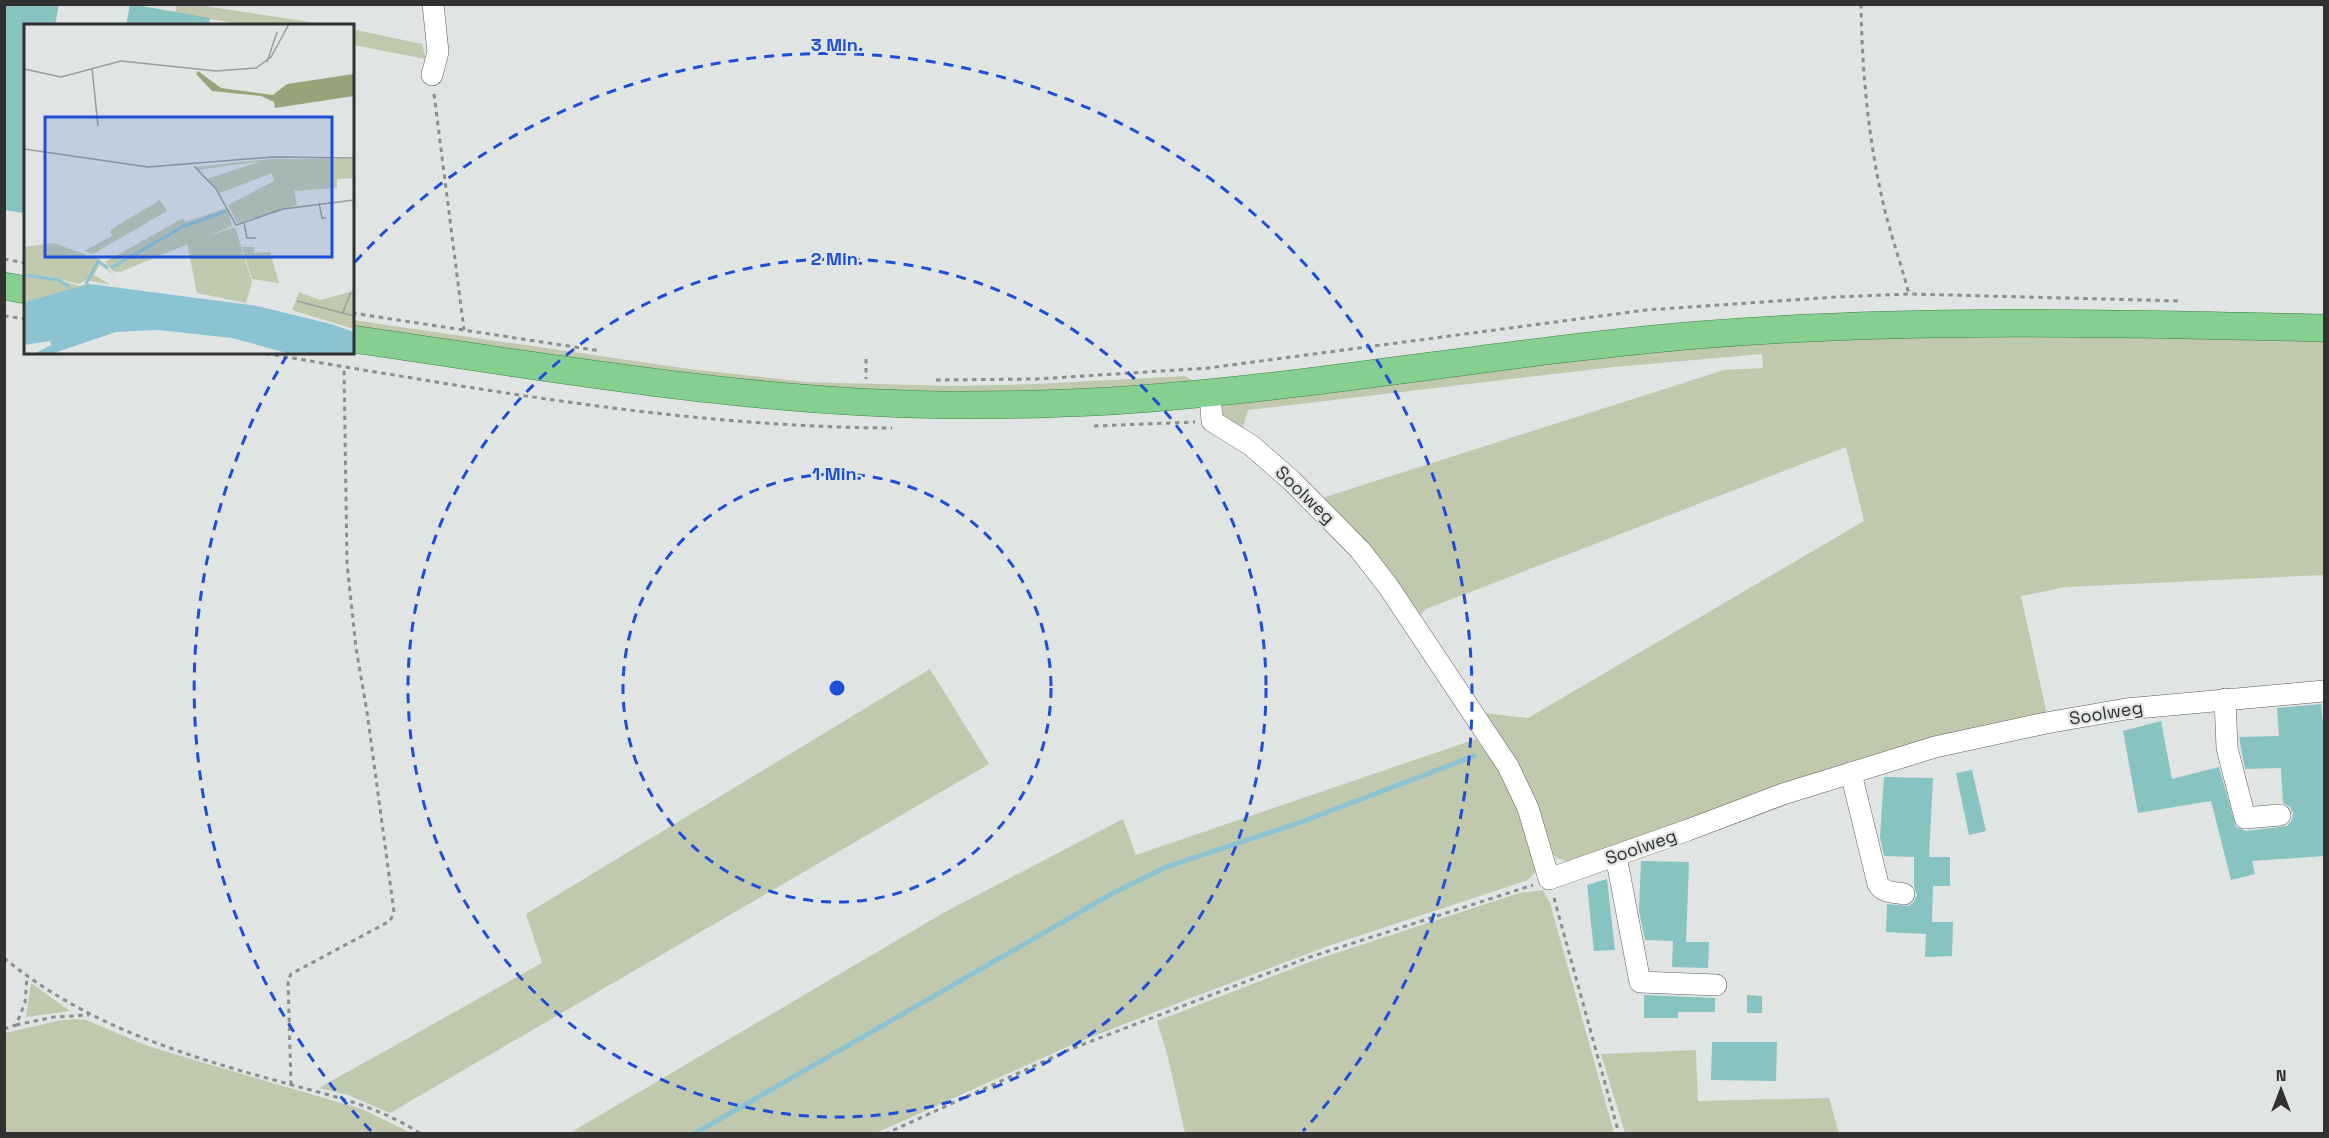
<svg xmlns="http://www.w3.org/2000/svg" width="2329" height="1138" font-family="'Space Grotesk',sans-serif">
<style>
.green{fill:#c0c9ae}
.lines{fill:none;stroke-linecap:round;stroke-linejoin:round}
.stream{stroke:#8bc3d3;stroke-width:5}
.building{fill:#86c3c1}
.minor-casing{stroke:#5a5e5c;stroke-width:22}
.major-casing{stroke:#35833f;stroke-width:28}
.path{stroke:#8c8e8d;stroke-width:3;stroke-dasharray:4.5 4.5;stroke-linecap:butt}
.minor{stroke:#fff;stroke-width:21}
.major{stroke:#87cf91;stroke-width:27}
.ring{fill:none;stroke:#1d4ed8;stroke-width:3;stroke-dasharray:10 8}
.labels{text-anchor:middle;stroke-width:4.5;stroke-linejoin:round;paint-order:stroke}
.street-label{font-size:18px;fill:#303130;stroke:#e0e4e2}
.inset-river{fill:none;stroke:#8bc3d3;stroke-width:3}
.inset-road{fill:none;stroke:#9a9c9b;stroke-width:1.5}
.view{fill:#1d4ed8;fill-opacity:0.15;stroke:#1d4ed8;stroke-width:3}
.inset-edge{fill:none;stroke:#303130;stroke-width:3}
.centre{fill:#1d4ed8;stroke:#e0e4e2;stroke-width:3}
.ring-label{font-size:18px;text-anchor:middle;font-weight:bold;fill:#1d4ed8;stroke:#e0e4e2;stroke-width:4.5;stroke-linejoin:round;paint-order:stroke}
</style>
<rect width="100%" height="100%" fill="#e0e4e2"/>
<g class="green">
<path d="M177 5H198L329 25H249L175 14Z"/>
<path d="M352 29 422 44 426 59 353 45Z"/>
<path d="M353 320 689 369 806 382 953 386 1037 384 1185 376 1192 380 1191 383 1038 394 789 388 353 328Z"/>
<path d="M1933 333 2324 341V575L2066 587 2021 596 2047 715 1571 863 1557 858 1548 850 1483 713 1528 718 1864 521 1846 447 1426 609 1420 615 1415 614 1319 499 1724 370 1763 368 1762 354 1614 367 1248 410 1242 430 1223 420 1222 403 1666 350Z"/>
<path d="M930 669 989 764 390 1113 348 1095 319 1088 542 963 526 914Z"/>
<path d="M1476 739 1499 771 1513 799 1538 863 1537 870 1528 880 1331 945 1191 998 1076 1043 876 1133 568 1134 945 912 1123 819 1136 855Z"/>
<path d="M1543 890 1550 903 1614 1133H1185L1168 1057 1157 1021 1315 960 1519 893Z"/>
<path d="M31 983 70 1011 26 1017Z"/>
<path d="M74 1019 86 1020 148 1046 201 1062 362 1109 411 1133H5V1033L62 1020Z"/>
<path d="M1696 1050 1698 1101 1829 1098 1839 1133H1625L1601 1054Z"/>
</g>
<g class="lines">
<path class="stream" d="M694 1134 1113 893 1166 867 1304 821 1474 756"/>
</g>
<g class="building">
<path d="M4 4H59L55 26H26L24 213 4 210Z"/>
<path d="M130 4 210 18 209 26H126Z"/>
<path d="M2321 704 2325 740V856L2252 861 2255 874 2231 880 2211 801 2138 813 2123 731 2161 721 2172 779 2219 767 2236 827 2246 831 2287 826 2292 820 2293 813 2290 807 2283 803 2281 768 2245 769 2239 737 2279 736 2277 708Z"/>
<path d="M1972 770 1986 831 1969 835 1956 773Z"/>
<path d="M1884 777 1933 778 1929 857H1950V886H1933L1932 922H1953L1952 956 1925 957 1926 934 1886 932 1887 904 1908 906 1913 903 1917 896 1914 886V857L1884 856 1880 837Z"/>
<path d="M1641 861 1689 862 1686 942H1709L1708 968 1672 967 1673 941 1645 940 1639 911Z"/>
<path d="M1607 879 1615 950 1594 951 1587 885Z"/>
<path d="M1644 995 1715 998V1012H1678V1018H1644Z"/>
<path d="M1747 995 1762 996V1013H1747Z"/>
<path d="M1712 1042H1777L1776 1081 1711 1080Z"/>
</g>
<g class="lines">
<defs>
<g id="minor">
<path d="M432 75 438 52 433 4"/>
<path d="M1210 393 1212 421 1252 446 1292 481 1360 550 1388 586 1508 766 1528 808 1549 879 1688 830 1783 794 1935 747 2046 723 2126 709 2324 691"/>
<path d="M2225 699 2227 748 2245 818 2280 815"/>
<path d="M1851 773 1878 884C1883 893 1894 892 1904 894"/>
<path d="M1616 856 1640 982 1716 985"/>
</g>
<g id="major">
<path d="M4 286 26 290"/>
<path d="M352 339C555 368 760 405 965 405 1032 405 1098 403 1164 397 1343 382 1519 350 1698 335 1907 318 2115 323 2324 328"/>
</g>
</defs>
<use href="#minor" class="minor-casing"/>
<use href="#major" class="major-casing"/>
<g class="path">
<path d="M1861 4C1862 74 1869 147 1886 215 1893 241 1902 268 1909 294"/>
<path d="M434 94 464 330"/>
<path d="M4 259 26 263"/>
<path d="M352 313 601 351"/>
<path d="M4 316 26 319"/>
<path d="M257 352C467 387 679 427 892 428"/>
<path d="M866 359V379"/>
<path d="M936 380 1037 379 1208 368 1646 310 1836 297 1909 294 2182 301"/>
<path d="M1094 426 1195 422"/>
<path d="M1554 898 1619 1134"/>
<path d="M4 958C85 1025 185 1056 285 1083 332 1096 379 1106 421 1134"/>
<path d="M16 1025 54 1017 89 1015"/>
<path d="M4 1029 16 1025 25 1003 27 976"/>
<path d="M291 1085 288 980 291 974 390 921 394 912 367 712 356 648 347 564 344 367"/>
<path d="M885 1134 1071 1049 1310 957 1533 885"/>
</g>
<use href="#minor" class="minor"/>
<use href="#major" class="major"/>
</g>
<g class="ring">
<circle cx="837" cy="688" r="214"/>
<circle cx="837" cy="688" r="429"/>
<path d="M371 1131A643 643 0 0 1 286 357M355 262A643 643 0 1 1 1303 1131"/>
</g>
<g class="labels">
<g class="street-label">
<text transform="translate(1305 495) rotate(44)" y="6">Soolweg</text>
<text transform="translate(2106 713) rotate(-9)" y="6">Soolweg</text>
<text transform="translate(1641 847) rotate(-19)" y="6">Soolweg</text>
</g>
</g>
<g transform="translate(24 24)">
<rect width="330" height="330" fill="#e0e4e2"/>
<path d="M247 135H330V154L313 155V164L270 167 273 181 213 199 204 181 250 157 248 149 196 169 183 155 238 137 174 146 172 143ZM136 176 143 187 69 230 60 227 88 212 86 206ZM203 184 208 202 96 248 89 247 81 238 159 194 161 198ZM211 203 228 258 222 279 173 269 163 219ZM30 219 76 236 91 252 76 240 70 251 87 261 62 256 55 260 0 246V223ZM218 223H230V229L246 228 255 259 228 255ZM330 267V305L268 286 275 268 296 276Z" fill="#c0c9ae"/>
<path d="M174 47 197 64 249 71 263 60 330 50V72L251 84 250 78 237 72 188 67 172 50Z" fill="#97a378"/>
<path d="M0 245 55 262 65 259 68 283 0 294Z" fill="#c0c9ae"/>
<path d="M66 260 233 282 307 300 330 308V330H266L208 314 134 306 92 308 27 330H10L27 321 26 317 0 321V278Z" fill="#8bc3d3"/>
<path class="inset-river" d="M87 244 158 203 202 187M0 251 35 256 45 263M62 260 74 237 84 244"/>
<path class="inset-road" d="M243 38 253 8M68 44 74 102M0 45 37 53 97 37 192 47 232 44 247 33 265 0M0 125 124 143 249 133 330 134M170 142 192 165 212 201 259 185 330 176M295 179 298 194H302M220 199 223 214H232M273 277 330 292M319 288 327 268"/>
<path class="view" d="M21 93H308V233H21Z"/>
<rect width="330" height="330" class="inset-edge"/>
</g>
<circle cx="837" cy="688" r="9" class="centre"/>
<g class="ring-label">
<text x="837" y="51">3 Min.</text>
<text x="837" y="265">2 Min.</text>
<text x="837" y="480">1 Min.</text>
</g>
<rect width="2329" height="1138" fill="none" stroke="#303130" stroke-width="12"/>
<g transform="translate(2281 1090)" stroke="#e0e4e2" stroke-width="4.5" paint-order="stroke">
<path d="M0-4.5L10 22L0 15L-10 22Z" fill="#303130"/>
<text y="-9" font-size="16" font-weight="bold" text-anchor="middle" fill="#303130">N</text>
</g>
</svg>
